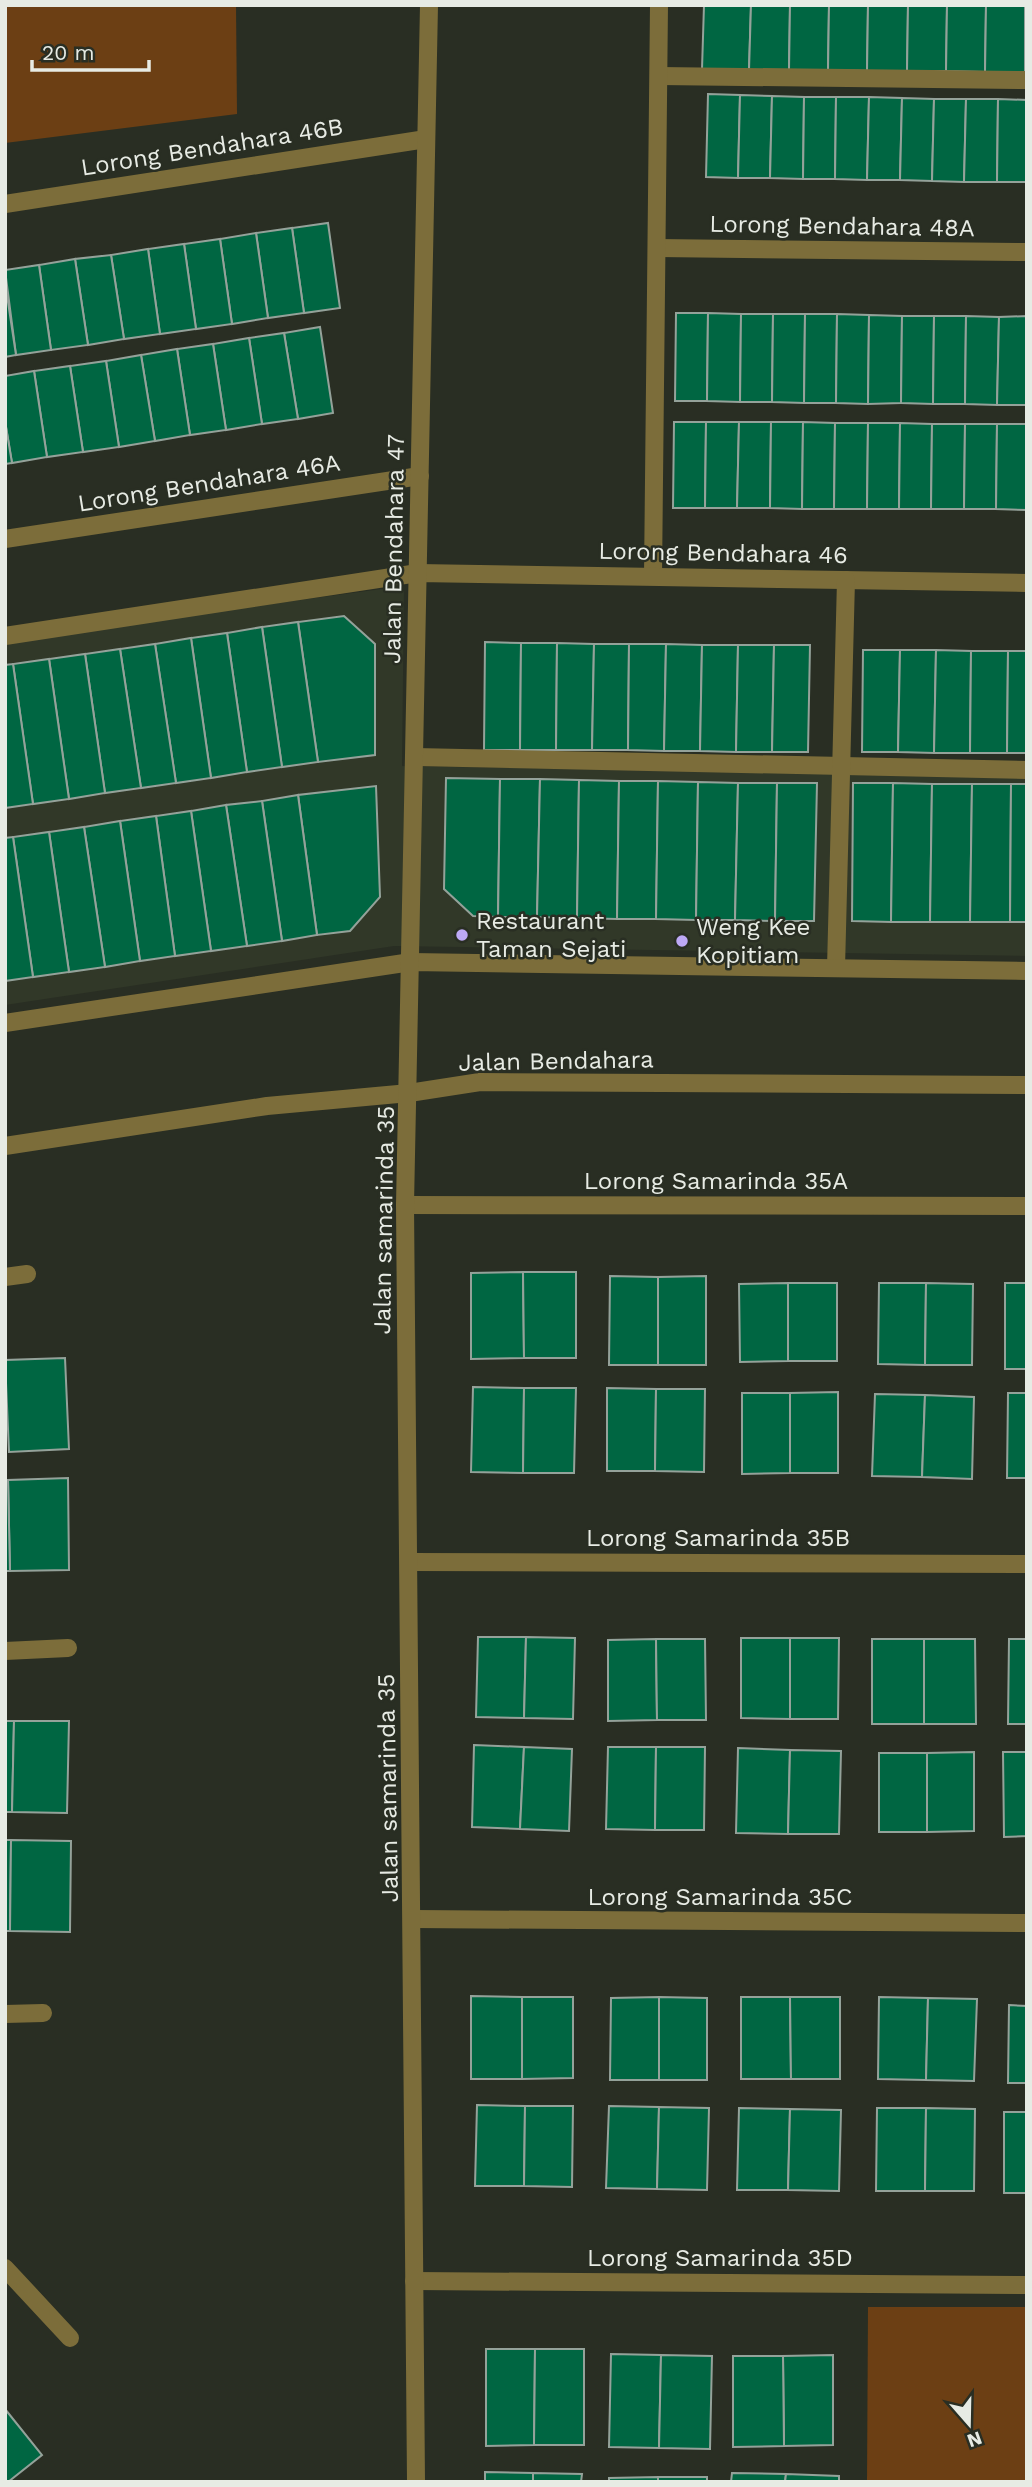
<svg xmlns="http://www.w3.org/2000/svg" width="1032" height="2487" font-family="'Work Sans',sans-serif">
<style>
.built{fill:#313828}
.green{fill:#6c3f14}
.building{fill:#006642;stroke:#94a29a;stroke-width:2}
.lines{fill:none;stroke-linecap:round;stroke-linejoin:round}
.minor{stroke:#7c6d3a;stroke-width:18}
.poi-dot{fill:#bda9f5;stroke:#292e23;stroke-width:2.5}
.labels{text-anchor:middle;stroke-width:5;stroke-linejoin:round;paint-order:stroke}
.street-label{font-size:24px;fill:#e7ebe4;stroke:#292e23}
.poi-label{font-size:24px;fill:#e7ebe4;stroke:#292e23;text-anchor:start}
</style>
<rect width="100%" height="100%" fill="#292e23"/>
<path class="built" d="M404 586 402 766 1027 777V956L394 946 5 1005V640Z"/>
<g class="green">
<path d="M5 5H236L237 114 5 143Z"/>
<path d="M868 2307H1027V2482H867Z"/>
</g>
<g class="building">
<path d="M704 5H751L749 70 702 69Z"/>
<path d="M751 5H790L789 70H749Z"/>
<path d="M790 5H829L828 70H789Z"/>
<path d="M829 5H868L867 71 828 70Z"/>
<path d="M868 5H908L907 71H867Z"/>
<path d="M908 5H947L946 71H907Z"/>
<path d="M947 5H986L985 72 946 71Z"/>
<path d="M986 5H1025V73L985 72Z"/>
<path d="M708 94 740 95 738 178 706 177Z"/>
<path d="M740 95 772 96 770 178H738Z"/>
<path d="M772 96 804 97 803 179 770 178Z"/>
<path d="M804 97H836L835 179H803Z"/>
<path d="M836 97H869L867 180 835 179Z"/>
<path d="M869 97 902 98 900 180H867Z"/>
<path d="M902 98 934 99 932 181 900 180Z"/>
<path d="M934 99H966L964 182 932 181Z"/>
<path d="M966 99H998L997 182H964Z"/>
<path d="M998 99 1027 100V182H997Z"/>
<path d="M328 223 340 308 304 313 292 228Z"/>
<path d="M292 228 304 313 268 318 256 233Z"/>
<path d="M256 233 268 318 232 324 220 239Z"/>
<path d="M220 239 232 324 196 329 184 244Z"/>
<path d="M184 244 196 329 160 334 148 249Z"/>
<path d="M148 249 160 334 124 339 111 255Z"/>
<path d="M111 255 124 339 88 345 75 259Z"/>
<path d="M75 259 88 345 51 350 39 265Z"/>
<path d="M39 265 51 350 16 355 5 270Z"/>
<path d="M5 282 16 355 5 357Z"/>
<path d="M676 313H708L707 401H675Z"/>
<path d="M708 313 741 314 740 402 707 401Z"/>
<path d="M741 314H773L772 402H740Z"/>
<path d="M773 314H805L804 403 772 402Z"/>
<path d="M805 314H837L836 403H804Z"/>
<path d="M837 314 869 315 868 404 836 403Z"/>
<path d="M869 315 902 316 901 403 868 404Z"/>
<path d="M902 316H934L933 404 901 403Z"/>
<path d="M934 316H966L965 404H933Z"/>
<path d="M966 316 999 317 997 405 965 404Z"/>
<path d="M1027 316V405H997L999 317Z"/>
<path d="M320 327 333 413 298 419 284 333Z"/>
<path d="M284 333 298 419 262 424 249 338Z"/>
<path d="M249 338 262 424 226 430 213 344Z"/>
<path d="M213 344 226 430 190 435 177 349Z"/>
<path d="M177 349 190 435 155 441 141 355Z"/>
<path d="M141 355 155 441 119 447 106 361Z"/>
<path d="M106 361 119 447 83 452 70 366Z"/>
<path d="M70 366 83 452 47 457 34 371Z"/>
<path d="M34 371 47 457 12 463 5 421V376Z"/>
<path d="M5 421 12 463 5 464Z"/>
<path d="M674 422H706L705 508H673Z"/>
<path d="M706 422H739L737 508H705Z"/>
<path d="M739 422H771L770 508H737Z"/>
<path d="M771 422H803L802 509 770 508Z"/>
<path d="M803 422 835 423 834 509H802Z"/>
<path d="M835 423H868L867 509H834Z"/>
<path d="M868 423H900L899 509H867Z"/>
<path d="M900 423 932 424 931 509H899Z"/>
<path d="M932 424H965L964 509H931Z"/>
<path d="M965 424H997L996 509H964Z"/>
<path d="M997 424H1027V510L996 509Z"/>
<path d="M344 616 375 644V755L318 762 298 622Z"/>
<path d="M298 622 318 762 282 767 262 627Z"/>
<path d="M262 627 282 767 247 772 227 633Z"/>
<path d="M227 633 247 772 211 778 191 638Z"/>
<path d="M191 638 211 778 176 783 155 644Z"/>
<path d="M485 642 521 643 520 750H484Z"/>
<path d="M521 643H557L556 750H520Z"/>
<path d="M557 643 594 644 592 750H556Z"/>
<path d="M155 644 176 783 141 788 120 649Z"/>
<path d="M594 644H629L628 750H592Z"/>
<path d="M629 644H666L664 751 628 750Z"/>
<path d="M666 644 702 645 700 751H664Z"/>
<path d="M702 645H738L736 752 700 751Z"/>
<path d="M738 645H774L772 752H736Z"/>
<path d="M774 645H810L808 752H772Z"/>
<path d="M120 649 141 788 105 793 85 654Z"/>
<path d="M863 650H900L898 752H862Z"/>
<path d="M900 650H936L934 753 898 752Z"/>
<path d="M936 650 971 651 970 753H934Z"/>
<path d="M971 651H1008L1007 753H970Z"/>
<path d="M1008 651H1027V753H1007Z"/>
<path d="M85 654 105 793 69 799 49 659Z"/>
<path d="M49 659 69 799 33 804 13 664Z"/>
<path d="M13 664 33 804 5 808V665Z"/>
<path d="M446 778 500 779 498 917 473 916 444 889Z"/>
<path d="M500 779H540L537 917H498Z"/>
<path d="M540 779 579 780 577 918 537 917Z"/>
<path d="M579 780 619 781 617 919 577 918Z"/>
<path d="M619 781H658L656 919H617Z"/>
<path d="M658 781 698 782 696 920 656 919Z"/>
<path d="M698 782 738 783 735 920H696Z"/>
<path d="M738 783H777L775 921 735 920Z"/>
<path d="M777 783H817L814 921H775Z"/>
<path d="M853 783H893L891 922 852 921Z"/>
<path d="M893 783 932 784 930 922H891Z"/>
<path d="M932 784H972L970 922H930Z"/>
<path d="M972 784H1011L1010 922H970Z"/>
<path d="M1011 784H1027V922H1010Z"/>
<path d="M376 786 380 897 350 931 317 935 298 795Z"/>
<path d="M298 795 317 935 282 941 262 801Z"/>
<path d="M262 801 282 941 247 946 226 805Z"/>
<path d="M226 805 247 946 211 951 191 811Z"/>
<path d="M191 811 211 951 175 956 156 816Z"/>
<path d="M156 816 175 956 140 961 120 821Z"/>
<path d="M120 821 140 961 105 967 84 827Z"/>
<path d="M84 827 105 967 69 972 49 832Z"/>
<path d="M49 832 69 972 33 977 13 837Z"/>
<path d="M13 837 33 977 5 981V838Z"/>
<path d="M523 1272 524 1358 471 1359V1273Z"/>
<path d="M523 1272H576V1358H524Z"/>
<path d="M610 1276 658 1277V1365H609Z"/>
<path d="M706 1276V1365H658V1277Z"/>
<path d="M788 1283V1361L740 1362 739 1284Z"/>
<rect x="788" y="1283" width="49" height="78"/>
<path d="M879 1283H926L925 1365 878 1364Z"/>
<path d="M926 1283 973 1284 972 1365H925Z"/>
<rect x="1005" y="1283" width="22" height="86"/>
<path d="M65 1358 69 1449 9 1452 5 1360Z"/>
<path d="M473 1387 524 1388 523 1473 471 1472Z"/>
<path d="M524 1388H576L574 1473H523Z"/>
<path d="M607 1388 656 1389 655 1471H607Z"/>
<path d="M656 1389H705L704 1472 655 1471Z"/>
<path d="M838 1392V1473H790V1393Z"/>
<path d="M742 1393H790V1473L742 1474Z"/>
<path d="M1008 1393H1027V1478H1007Z"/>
<path d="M875 1394 925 1395 922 1477 872 1476Z"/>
<path d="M925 1395 974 1397 972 1479 922 1477Z"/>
<path d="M68 1478 69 1570 10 1571 8 1480Z"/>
<path d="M5 1480H8L10 1571H5Z"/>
<path d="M478 1637H526L524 1718 476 1717Z"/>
<path d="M526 1637 575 1638 573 1719 524 1718Z"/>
<path d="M741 1638H790V1719L741 1718Z"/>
<path d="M790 1638H839L838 1719H790Z"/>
<path d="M656 1639 657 1720 608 1721V1640Z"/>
<path d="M656 1639H705L706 1720H657Z"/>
<rect x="872" y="1639" width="52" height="85"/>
<path d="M924 1639H975L976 1724H924Z"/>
<path d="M1009 1639H1027V1724H1008Z"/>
<path d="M5 1721H14L12 1812H5Z"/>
<path d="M14 1721H69L67 1813 12 1812Z"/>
<path d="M474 1745 524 1747 520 1829 472 1827Z"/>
<path d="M524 1747 572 1749 569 1831 520 1829Z"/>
<path d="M608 1747H656L655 1830 606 1829Z"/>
<path d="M656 1747H705L704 1830H655Z"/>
<path d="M738 1748 790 1750 788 1834 736 1833Z"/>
<path d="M790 1750 841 1751 839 1834H788Z"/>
<path d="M974 1752V1831L927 1832V1753Z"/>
<path d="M1003 1752H1027V1836L1004 1837Z"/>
<rect x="879" y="1753" width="48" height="79"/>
<path d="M5 1840H11L10 1931H5Z"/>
<path d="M11 1840 71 1841 70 1932 10 1931Z"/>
<path d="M471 1996 522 1997V2079H471Z"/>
<path d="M522 1997H573V2078L522 2079Z"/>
<path d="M659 1997V2080H610L611 1998Z"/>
<path d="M659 1997 707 1998V2080H659Z"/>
<path d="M741 1997H790L791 2079H741Z"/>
<path d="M790 1997H840V2079H791Z"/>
<path d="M879 1997 928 1998 926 2080 878 2079Z"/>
<path d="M928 1998 977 1999 974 2081 926 2080Z"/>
<path d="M1009 2005 1027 2006V2083H1008Z"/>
<path d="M477 2105 525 2106 524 2186H475Z"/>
<path d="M525 2106H573L572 2187 524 2186Z"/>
<path d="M609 2106 659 2107 657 2189 606 2188Z"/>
<path d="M659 2107 709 2108 707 2190 657 2189Z"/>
<path d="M739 2108 790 2109 788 2190H737Z"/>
<path d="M877 2108H926L925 2191H876Z"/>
<path d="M926 2108 975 2109 974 2191H925Z"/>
<path d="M790 2109 841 2110 839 2191 788 2190Z"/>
<rect x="1004" y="2112" width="23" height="81"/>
<path d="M486 2349H535L534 2445 486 2446Z"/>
<path d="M535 2349H584V2445H534Z"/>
<path d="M611 2354 661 2355 659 2448 609 2447Z"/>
<path d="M661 2355 712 2356 710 2449 659 2448Z"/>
<path d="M833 2355V2445L784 2446 783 2356Z"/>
<path d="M733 2356H783L784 2446 733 2447Z"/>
<path d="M5 2409 42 2455 8 2482H5Z"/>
<path d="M485 2472 533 2473V2482H485Z"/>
<path d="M533 2473 582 2474 581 2482H533Z"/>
<path d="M732 2473 786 2474 785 2482H731Z"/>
<path d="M786 2474 839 2476V2482H785Z"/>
<path d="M658 2477V2482H609V2478Z"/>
<rect x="658" y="2477" width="49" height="5"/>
</g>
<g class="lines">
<g class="minor">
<path d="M659 76 1027 80"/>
<path d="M5 204 426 139"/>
<path d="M657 248 1027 252"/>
<path d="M5 539 420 476"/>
<path d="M653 576 659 5"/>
<path d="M5 636 418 573 1027 583"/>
<path d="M415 757 1027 770"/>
<path d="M836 968 846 580"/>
<path d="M5 1023 411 962 1027 971"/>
<path d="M5 1146 267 1106 409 1093 480 1082 1027 1085"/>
<path d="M405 1205 1027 1206"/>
<path d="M5 1277 27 1274"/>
<path d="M409 1562 1027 1564"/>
<path d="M5 1651 68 1648"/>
<path d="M414 1919 1027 1923"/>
<path d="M5 2014 43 2013"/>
<path d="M5 2268 70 2338"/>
<path d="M414 2281 1027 2285"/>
<path d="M416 2482 405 1205 429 5"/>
</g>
</g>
<g class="poi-dot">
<circle cx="462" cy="935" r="7"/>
<circle cx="682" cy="941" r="7"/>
</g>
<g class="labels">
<g class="street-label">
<text transform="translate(212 147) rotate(-9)" y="8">Lorong Bendahara 46B</text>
<text transform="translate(842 226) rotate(1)" y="8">Lorong Bendahara 48A</text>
<text transform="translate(209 483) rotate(-9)" y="8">Lorong Bendahara 46A</text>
<text transform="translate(394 549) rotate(-89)" y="8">Jalan Bendahara 47</text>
<text transform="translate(723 553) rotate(1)" y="8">Lorong Bendahara 46</text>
<text transform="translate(556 1061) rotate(-1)" y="8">Jalan Bendahara</text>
<text x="716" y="1189">Lorong Samarinda 35A</text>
<text transform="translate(384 1220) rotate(-89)" y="8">Jalan samarinda 35</text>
<text x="718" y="1546">Lorong Samarinda 35B</text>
<text transform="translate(388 1788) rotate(-91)" y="8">Jalan samarinda 35</text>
<text x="720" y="1905">Lorong Samarinda 35C</text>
<text x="720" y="2266">Lorong Samarinda 35D</text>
</g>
<g class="poi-label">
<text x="476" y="929">Restaurant<tspan x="476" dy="28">Taman Sejati</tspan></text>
<text x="696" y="935">Weng Kee<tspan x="696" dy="28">Kopitiam</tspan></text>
</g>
</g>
<rect width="1032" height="2487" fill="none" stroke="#e7ebe4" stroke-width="14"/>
<g transform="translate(969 2424) rotate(160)" stroke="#292e23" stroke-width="5" paint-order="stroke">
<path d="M0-5L12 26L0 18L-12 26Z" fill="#e7ebe4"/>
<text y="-10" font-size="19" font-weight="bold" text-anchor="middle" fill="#e7ebe4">N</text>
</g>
<path d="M32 60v10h117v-10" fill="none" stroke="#e7ebe4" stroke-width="3.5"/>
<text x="42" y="60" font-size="21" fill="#e7ebe4" stroke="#292e23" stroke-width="5" paint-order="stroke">20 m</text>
</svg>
